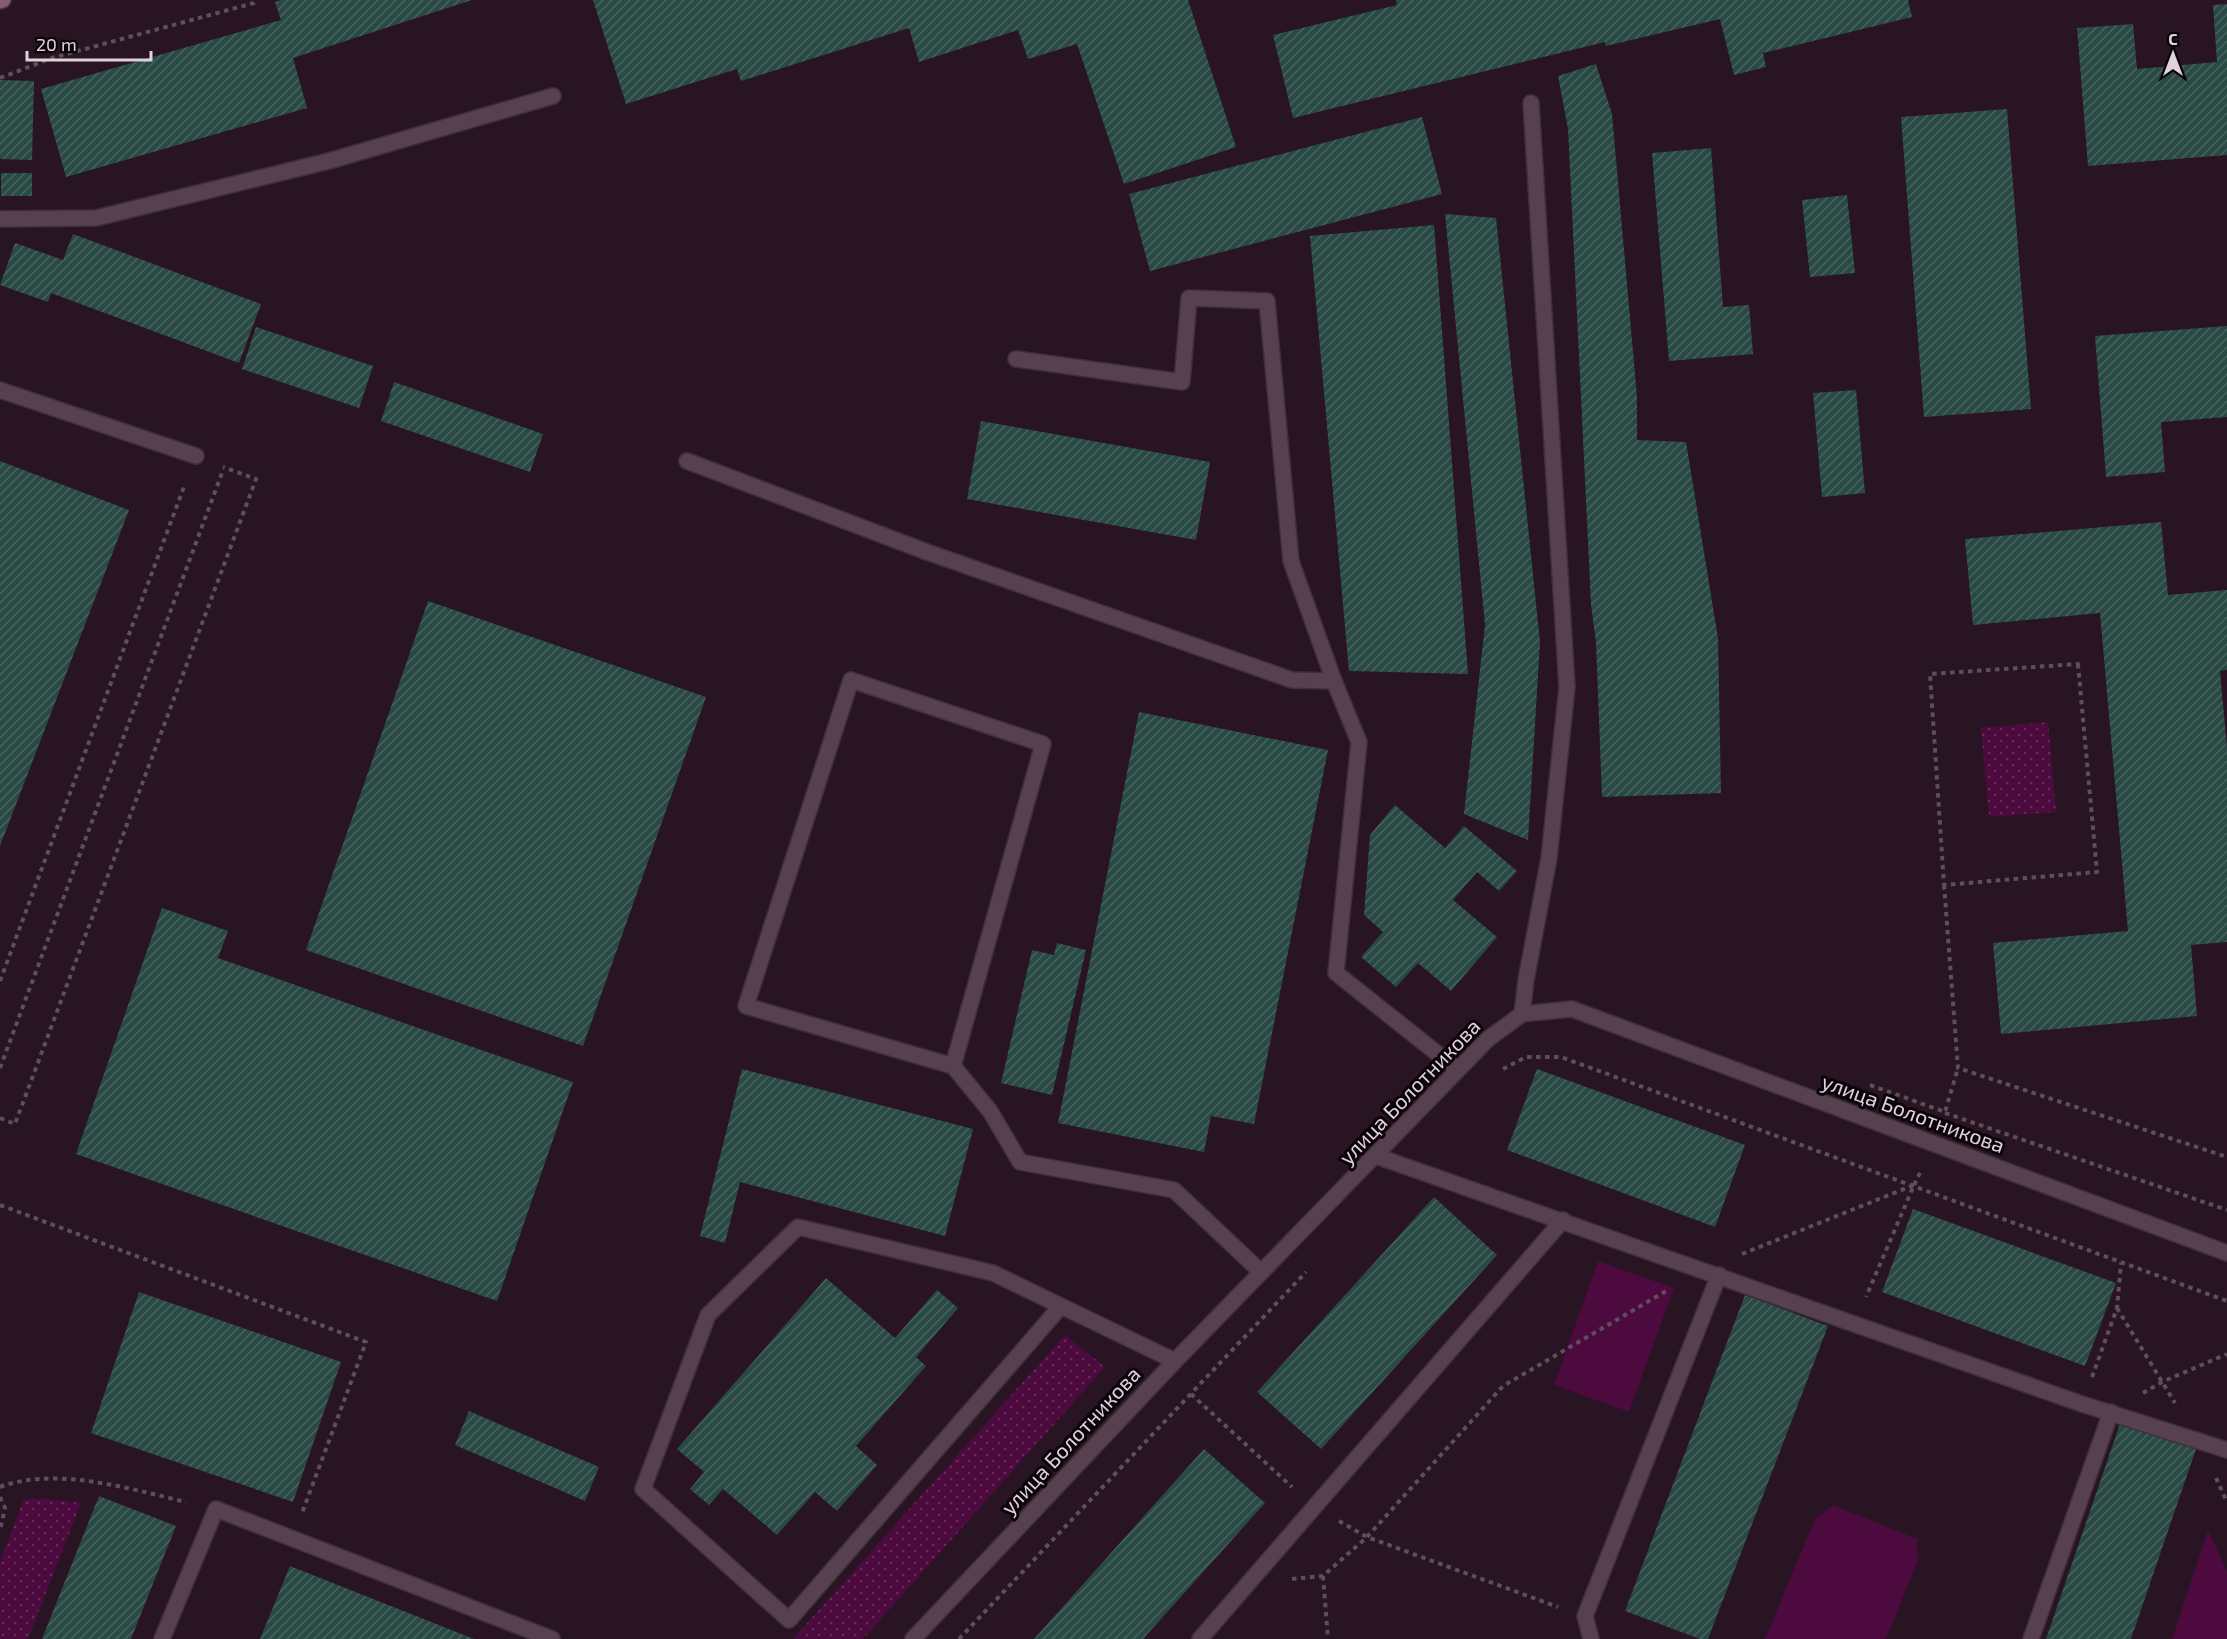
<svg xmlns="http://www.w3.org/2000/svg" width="2227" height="1639" font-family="'Exo 2',sans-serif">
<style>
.grass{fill:url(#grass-dots)}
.park{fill:#4c0a3e}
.building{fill:url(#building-hatch)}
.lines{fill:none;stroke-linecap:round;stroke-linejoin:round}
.lane-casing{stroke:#3e3039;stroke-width:18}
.street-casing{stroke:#3e3039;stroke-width:18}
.secondary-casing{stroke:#3e3039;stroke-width:18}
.path{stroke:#604e5b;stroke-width:4;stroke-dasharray:4.5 4.5;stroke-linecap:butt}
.lane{stroke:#574050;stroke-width:15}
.street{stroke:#574050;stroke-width:15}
.secondary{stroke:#865979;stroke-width:15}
.labels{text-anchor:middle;stroke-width:6;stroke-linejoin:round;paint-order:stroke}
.street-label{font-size:21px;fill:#e0d2db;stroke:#0b0409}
</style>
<defs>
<pattern id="grass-dots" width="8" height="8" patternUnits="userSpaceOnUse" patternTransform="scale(1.5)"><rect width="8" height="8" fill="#4c0a3e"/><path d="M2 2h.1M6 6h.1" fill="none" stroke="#662d59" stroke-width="1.8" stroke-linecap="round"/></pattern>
<pattern id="building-hatch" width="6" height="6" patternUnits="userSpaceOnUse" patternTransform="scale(1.5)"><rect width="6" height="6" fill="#294a44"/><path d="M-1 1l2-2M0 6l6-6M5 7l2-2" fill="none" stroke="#48635e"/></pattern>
</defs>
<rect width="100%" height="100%" fill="#281422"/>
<g class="grass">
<path d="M2048 722 2056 812 1989 817 1981 728Z"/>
<path d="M1065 1335 1105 1367 863 1639H793Z"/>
<path d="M24 1499H48L81 1503 28 1639H0V1561Z"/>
</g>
<g class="park">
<path d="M1598 1261 1674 1288 1629 1412 1554 1385Z"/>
<path d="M1833 1505 1917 1539 1918 1560 1886 1639H1765L1815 1519Z"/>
<path d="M2208 1530 2227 1571V1639H2172Z"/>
</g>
<g class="building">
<path d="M281 0H472L293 58 307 108 66 177 41 89 281 20 275 2Z"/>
<path d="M593 0H1188L1236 147 1124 184 1077 44 1028 59 1018 30 919 62 909 28 741 81 737 69 626 104Z"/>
<path d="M1396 0H1908L1912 17 1763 53 1766 67 1734 75 1720 19 1606 46 1605 42 1293 118 1273 35 1397 5Z"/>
<path d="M2227 4V155L2088 166 2077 28 2133 24 2137 69 2217 62 2213 5Z"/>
<path d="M1596 64 1612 114 1637 397V440L1686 442 1718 638 1721 793 1602 797 1596 643 1591 604 1568 129 1558 76Z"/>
<path d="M0 80 34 81 32 160 0 159Z"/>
<path d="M2007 109 2031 409 1924 417 1901 117Z"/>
<path d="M1422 117 1442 194 1150 271 1129 194Z"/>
<path d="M1711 148 1723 307 1749 305 1753 354 1669 361 1652 153Z"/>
<rect x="1" y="173" width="31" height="23"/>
<path d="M1847 195 1855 273 1810 277 1802 200Z"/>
<path d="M1445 214 1496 218 1540 642 1528 840 1464 814 1485 625Z"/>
<path d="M1434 225 1468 674 1349 671 1310 236Z"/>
<path d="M73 234 261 304 239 363 51 293 48 302 0 285 15 243 63 260Z"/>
<path d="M2227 326V417L2161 422 2165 472 2106 477 2095 336Z"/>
<path d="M256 327 373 366 359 408 242 369Z"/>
<path d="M394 382 543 434 530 472 381 421Z"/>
<path d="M1856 390 1865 493 1822 497 1813 393Z"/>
<path d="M981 421 1210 462 1196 540 967 499Z"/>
<path d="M0 461 129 510 0 846Z"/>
<path d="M2161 522 2168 595 2227 590V670L2220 671 2227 747V942L2191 945 2197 1016 2001 1034 1993 943 2128 931 2100 613 1973 625 1965 539Z"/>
<path d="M428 601 706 697 583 1046 306 950Z"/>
<path d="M1139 712 1328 750 1254 1124 1211 1116 1204 1152 1058 1123Z"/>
<path d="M1395 805 1445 848 1464 826 1517 871 1499 891 1477 872 1453 900 1497 937 1451 991 1418 963 1396 987 1361 957 1383 932 1364 915 1370 835Z"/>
<path d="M162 908 228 931 218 958 573 1082 497 1301 76 1154Z"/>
<path d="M1057 943 1086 950 1052 1095 1001 1083 1032 950 1054 955Z"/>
<path d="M742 1069 973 1129 945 1236 740 1182 725 1243 700 1236Z"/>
<path d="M1537 1069 1745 1145 1715 1227 1507 1150Z"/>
<path d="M1434 1197 1497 1255 1321 1449 1257 1392Z"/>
<path d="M1913 1209 2116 1283 2085 1366 1882 1292Z"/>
<path d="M826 1278 895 1338 937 1290 958 1308 916 1357 926 1366 856 1446 877 1465 837 1511 815 1492 777 1535 723 1489 709 1505 690 1489 704 1472 677 1449Z"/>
<path d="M139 1292 341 1362 293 1502 91 1433Z"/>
<path d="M1745 1295 1828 1326 1708 1639H1700L1625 1611Z"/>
<path d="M469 1411 599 1467 585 1501 455 1445Z"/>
<path d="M2120 1424 2196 1449 2131 1639H2046Z"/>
<path d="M1204 1449 1265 1503 1143 1639H1034Z"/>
<path d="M99 1496 176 1526 131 1639H42Z"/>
<path d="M290 1566 474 1639H260Z"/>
</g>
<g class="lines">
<defs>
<g id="lane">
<path d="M0 219 96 218 329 161 553 96"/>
<path d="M1016 359 1182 382 1189 298 1267 301 1291 561 1334 681"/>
<path d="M0 390 196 456"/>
<path d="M687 461 927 552 1292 680 1334 681 1359 742 1336 973 1458 1070"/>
<path d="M1522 1014 1526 980 1549 858 1567 687 1531 103"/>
<path d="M953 1066 746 1006 851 680 1043 744 953 1066 990 1111 1020 1162 1174 1190 1261 1272"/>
<path d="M1376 1156 2082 1404 2227 1450"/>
<path d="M1061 1306 993 1273 798 1227 708 1315 643 1489 789 1620 1061 1306 1175 1361"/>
<path d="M162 1639 216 1509 552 1639"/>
<path d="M1200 1639 1563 1220"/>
<path d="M1591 1639 1585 1616 1719 1275"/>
<path d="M2031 1639 2111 1412"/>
</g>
<path id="street" d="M913 1639 1175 1361 1488 1039 1522 1014 1572 1009 2227 1253"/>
<path id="secondary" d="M0 1 3 0"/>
</defs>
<use href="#lane" class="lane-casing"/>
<use href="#street" class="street-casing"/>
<use href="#secondary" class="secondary-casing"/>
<g class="path">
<path d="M0 78 52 58 254 3 256 0"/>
<path d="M2078 664 2097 872 1944 885 1930 674Z"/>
<path d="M1944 885 1958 1068 2227 1157"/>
<path d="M0 981 185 484"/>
<path d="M0 1068 222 473"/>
<path d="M1503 1069 1526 1057H1561L2227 1301"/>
<path d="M1870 1085 1945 1112 1958 1068"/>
<path d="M1945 1113 2227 1210"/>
<path d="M0 1118 15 1124 256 479 223 467"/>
<path d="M1914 1185 1922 1169"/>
<path d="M0 1205 366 1342 302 1513"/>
<path d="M1742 1254 1914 1185 1866 1297"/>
<path d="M2117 1308 2175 1403"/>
<path d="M2092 1377 2117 1308 2121 1263"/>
<path d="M2143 1393 2162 1382 2227 1354"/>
<path d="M1191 1394 1292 1487"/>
<path d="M2216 1478 2227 1502"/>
<path d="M0 1487C57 1466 130 1489 186 1502"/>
<path d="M0 1497 5 1508 0 1530"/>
<path d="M1339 1521 1367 1537 1558 1607"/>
<path d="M1323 1576 1328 1639"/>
<path d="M1292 1579 1323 1576 1367 1537 1503 1386 1668 1290"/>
<path d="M959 1639 1306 1272"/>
</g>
<use href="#lane" class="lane"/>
<use href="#street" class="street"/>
<use href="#secondary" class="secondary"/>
</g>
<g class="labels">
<g class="street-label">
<text transform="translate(1410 1092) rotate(-46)" y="7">улица Болотникова</text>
<text transform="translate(1913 1114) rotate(20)" y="7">улица Болотникова</text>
<text transform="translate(1071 1441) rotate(-47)" y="7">улица Болотникова</text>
</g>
</g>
<g transform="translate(2173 54)" stroke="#0b0409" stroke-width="4.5" paint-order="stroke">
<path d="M0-4.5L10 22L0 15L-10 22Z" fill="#e0d2db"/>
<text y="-9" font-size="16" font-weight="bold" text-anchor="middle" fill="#e0d2db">С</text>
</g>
<path d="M27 51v9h124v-9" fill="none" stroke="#e0d2db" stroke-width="3"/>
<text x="36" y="51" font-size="18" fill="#e0d2db" stroke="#0b0409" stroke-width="4.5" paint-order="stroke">20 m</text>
</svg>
